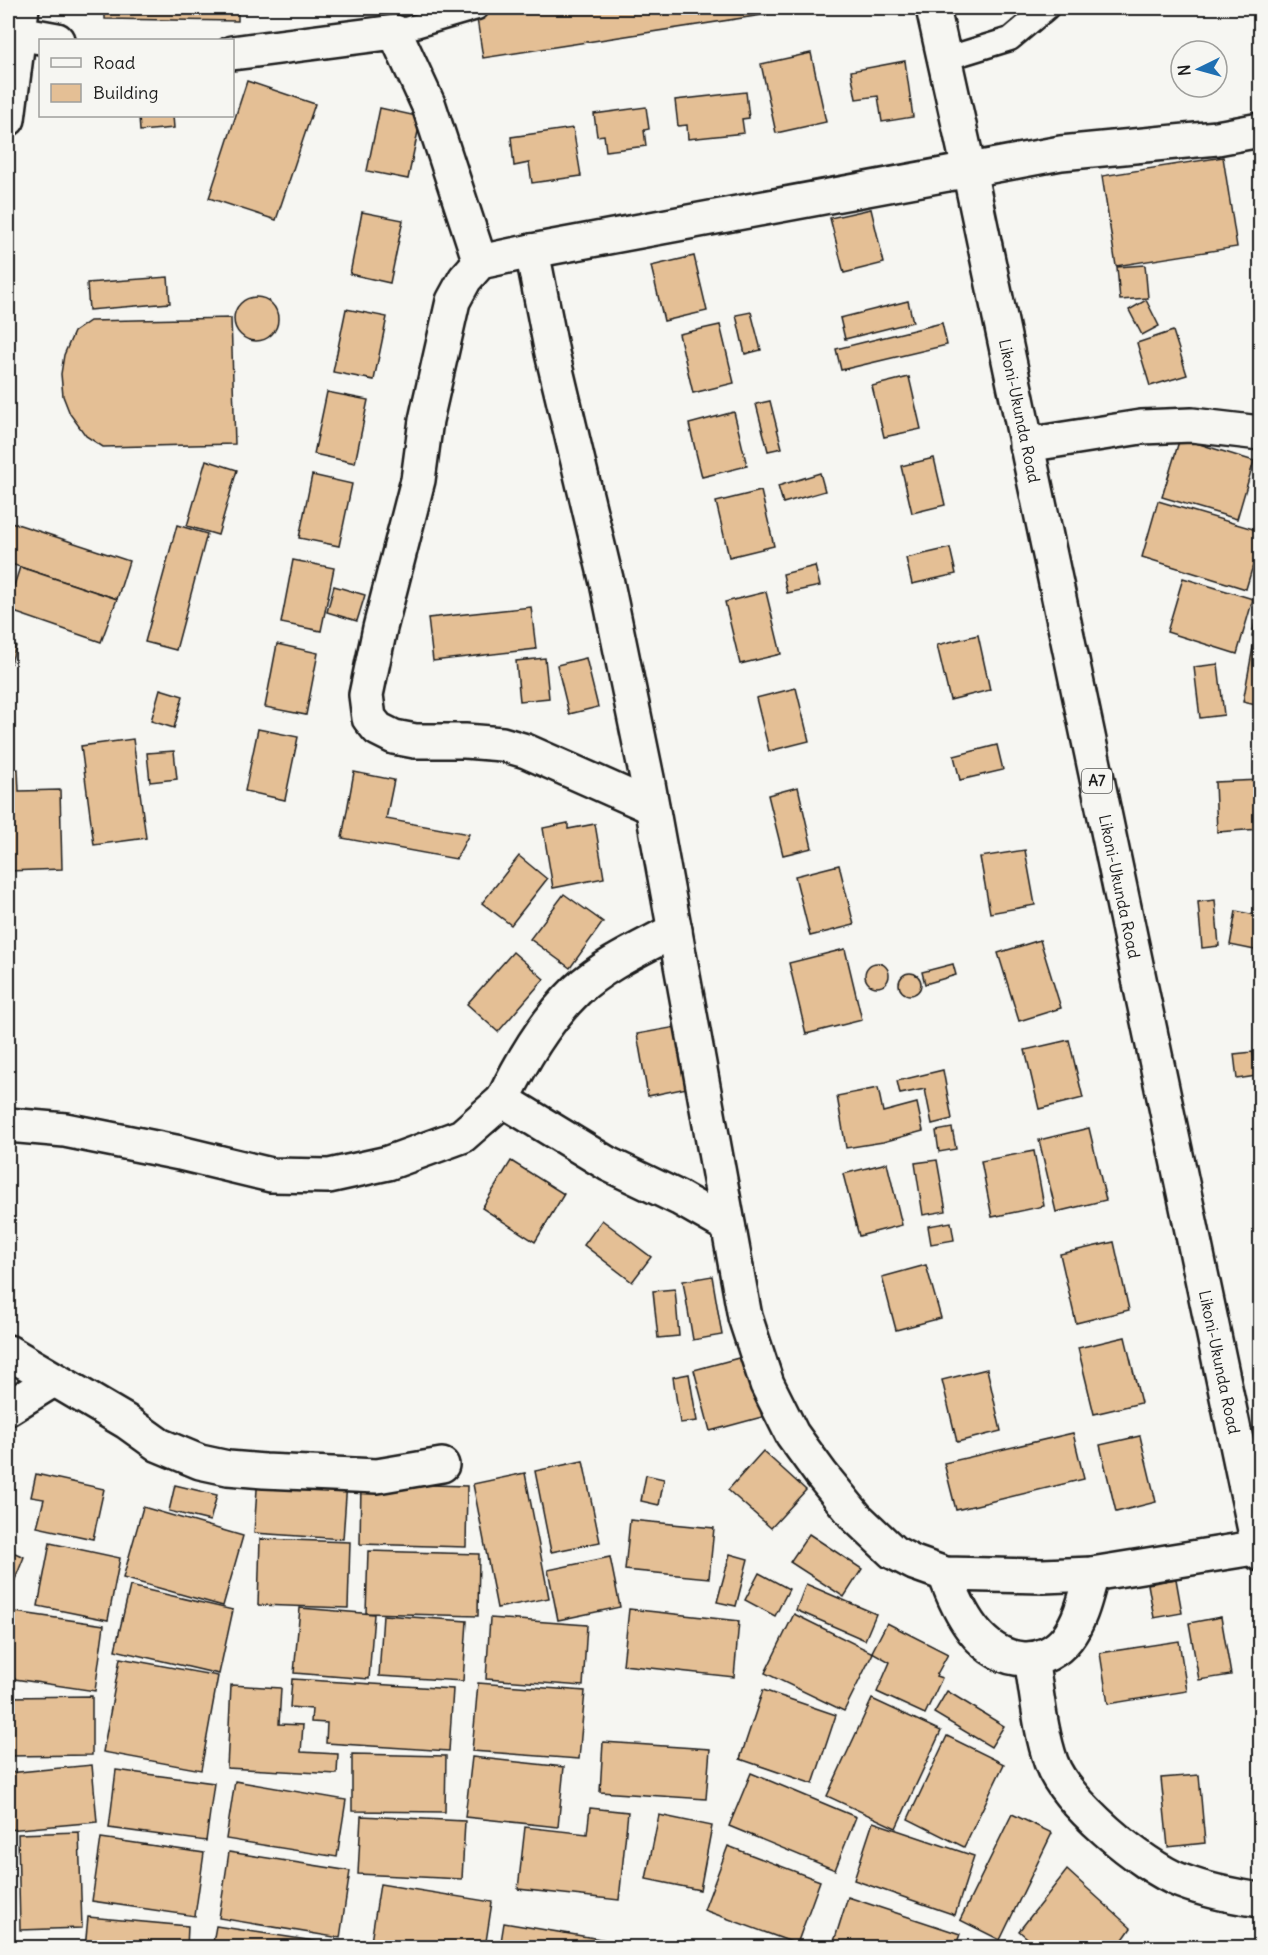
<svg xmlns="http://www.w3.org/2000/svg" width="1268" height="1955" font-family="Delius,sans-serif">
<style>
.building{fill:#e4bf95;stroke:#1c1c1c;stroke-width:1.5}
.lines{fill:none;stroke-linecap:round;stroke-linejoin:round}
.lane-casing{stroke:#1c1c1c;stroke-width:27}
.street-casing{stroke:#1c1c1c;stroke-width:38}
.highway-casing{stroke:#1c1c1c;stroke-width:38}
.lane{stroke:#f6f6f2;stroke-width:22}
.street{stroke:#f6f6f2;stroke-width:33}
.highway{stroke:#f6f6f2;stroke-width:33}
.labels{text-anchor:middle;stroke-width:4.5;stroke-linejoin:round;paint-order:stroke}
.shield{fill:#f6f6f2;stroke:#5d5d5c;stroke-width:1.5}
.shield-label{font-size:15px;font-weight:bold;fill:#1c1c1c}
.street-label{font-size:16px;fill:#1c1c1c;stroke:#f6f6f2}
</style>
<rect width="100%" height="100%" fill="#f6f6f2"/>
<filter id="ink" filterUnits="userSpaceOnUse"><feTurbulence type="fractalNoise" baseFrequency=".0167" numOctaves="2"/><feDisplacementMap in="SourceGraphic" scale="12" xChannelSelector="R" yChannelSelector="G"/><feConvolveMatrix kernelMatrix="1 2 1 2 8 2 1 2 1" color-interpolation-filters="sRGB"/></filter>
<g filter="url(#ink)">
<g class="building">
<path d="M105 8H238V21L105 19Z"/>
<path d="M507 8H767L768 14 483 58 476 12Z"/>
<path d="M811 53 826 122 776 133 761 64Z"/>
<path d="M905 61 913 117 882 122 878 96 856 99 851 71Z"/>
<path d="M247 81 315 104 276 220 209 198Z"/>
<path d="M746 92 749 118 742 119 744 133 688 139 687 125 678 126 675 100Z"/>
<path d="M646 107 649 129 644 130 646 146 606 151 604 135 597 136 594 114Z"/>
<path d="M380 108 421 117 408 179 367 171Z"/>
<path d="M139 116H173L174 128 140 131Z"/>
<path d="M573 128 581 176 532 183 529 163 514 166 511 137Z"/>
<path d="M1223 157 1237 247 1116 266 1102 176Z"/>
<path d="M871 209 884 263 844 273 830 218Z"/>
<path d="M362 212 403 220 390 283 350 274Z"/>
<path d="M694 256 707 311 664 321 651 266Z"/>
<path d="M1145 265 1148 298 1120 300 1117 267Z"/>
<path d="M168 277 170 303 89 310 87 283Z"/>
<circle cx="256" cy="319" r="22"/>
<path d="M1146 300 1159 326 1142 335 1129 310Z"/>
<path d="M908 301 913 322 845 339 840 318Z"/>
<path d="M346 309 387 317 374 380 333 372Z"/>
<path d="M751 312 761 350 745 354 736 315Z"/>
<path d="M231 318 235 444 103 447 86 436 70 414 63 396 61 374 64 355 74 332 90 321Z"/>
<path d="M942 323 947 345 841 370 836 349Z"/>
<path d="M720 325 734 383 693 393 679 334Z"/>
<path d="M1173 331 1187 375 1150 386 1137 343Z"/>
<path d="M909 377 921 429 884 437 872 386Z"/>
<path d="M327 392 368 400 355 463 314 454Z"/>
<path d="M770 401 782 448 768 451 756 404Z"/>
<path d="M734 412 747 466 702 477 689 424Z"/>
<path d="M1180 438 1254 461 1237 519 1162 497Z"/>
<path d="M934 458 945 505 912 513 901 466Z"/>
<path d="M206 460 237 470 218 535 187 526Z"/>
<path d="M820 473 825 491 783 503 778 486Z"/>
<path d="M312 475 352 484 339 546 299 538Z"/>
<path d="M761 491 774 546 729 557 716 502Z"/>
<path d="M1158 501 1260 531V542L1246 589 1142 557Z"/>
<path d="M8 521 129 561 117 599 8 563Z"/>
<path d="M177 525 207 534 176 650 145 642Z"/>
<path d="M950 548 956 574 912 584 906 558Z"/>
<path d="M293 560 334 568 321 631 281 623Z"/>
<path d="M815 566 820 586 787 593 783 574Z"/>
<path d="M20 567 117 599 101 642 8 610V604Z"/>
<path d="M1183 578 1253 599 1237 654 1167 632Z"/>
<path d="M334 586 365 595 357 621 327 612Z"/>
<path d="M766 592 781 654 740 664 725 602Z"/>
<path d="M1260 598V638L1252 636Z"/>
<path d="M531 607 536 649 433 661 428 618Z"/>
<path d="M978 635 990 690 950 700 937 645Z"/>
<path d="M8 644 16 646 8 673Z"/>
<path d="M277 644 318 653 306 715 265 707Z"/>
<path d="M1253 647 1260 648V706L1243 702Z"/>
<path d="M545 658 549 698 520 701 516 661Z"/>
<path d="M586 658 598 707 569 714 557 665Z"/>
<path d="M1218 664 1224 715 1200 718 1194 667Z"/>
<path d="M796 688 809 741 769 751 756 698Z"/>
<path d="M160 689 183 696 174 728 151 721Z"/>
<path d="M258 729 298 737 285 800 245 791Z"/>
<path d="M133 739 146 838 94 845 81 746Z"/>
<path d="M997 745 1003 770 960 780 954 756Z"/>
<path d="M174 751 177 779 150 782 147 753Z"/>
<path d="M18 769 19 791 60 790 62 869 8 871V770Z"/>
<path d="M354 772 394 780 386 819 469 834 456 859 342 838Z"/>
<path d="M1260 780V829L1217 832 1215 782Z"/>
<path d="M798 787 812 848 783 855 768 795Z"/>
<path d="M568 823V829L595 824 604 878 553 888 543 828Z"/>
<path d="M1260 844V881L1255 845Z"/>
<path d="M1025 850 1035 905 990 913 980 857Z"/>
<path d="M519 856 547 879 511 925 482 903Z"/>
<path d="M839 865 854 925 810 936 795 876Z"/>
<path d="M564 894 603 922 570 968 530 939Z"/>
<path d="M1215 900 1219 946 1202 948 1198 902Z"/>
<path d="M1236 911 1260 916V951L1230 945Z"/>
<path d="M1040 940 1061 1008 1019 1021 998 953Z"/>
<path d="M845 949 862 1020 806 1034 789 963Z"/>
<path d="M513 952 544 979 498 1032 467 1004Z"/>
<circle cx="877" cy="975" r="12"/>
<path d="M953 964 956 975 925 984 922 972Z"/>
<circle cx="910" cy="984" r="11"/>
<path d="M676 1027 687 1088 648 1096 637 1034Z"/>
<path d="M1069 1040 1083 1098 1039 1109 1025 1050Z"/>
<path d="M1253 1052 1256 1076 1237 1079 1234 1054Z"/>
<path d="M943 1070 952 1119 932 1124 925 1089 900 1094 897 1081Z"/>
<path d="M878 1088 883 1112 917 1103 923 1131 883 1142 846 1148 837 1096Z"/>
<path d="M952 1128 956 1149 939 1152 936 1131Z"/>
<path d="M1089 1128 1106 1200 1056 1212 1039 1140Z"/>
<path d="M1034 1151 1044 1206 992 1217 981 1161Z"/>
<path d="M937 1160 946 1211 923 1215 915 1163Z"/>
<path d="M511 1161 564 1194 535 1242 482 1208Z"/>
<path d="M887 1163 902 1225 859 1236 843 1174Z"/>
<path d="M602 1220 651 1257 632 1282 584 1245Z"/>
<path d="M951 1222 954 1240 931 1244 928 1226Z"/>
<path d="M1114 1242 1129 1310 1076 1323 1060 1254Z"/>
<path d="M926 1265 941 1318 896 1330 882 1277Z"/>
<path d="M712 1276 722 1335 693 1340 683 1281Z"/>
<path d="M675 1289 679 1336 658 1338 653 1291Z"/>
<path d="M1125 1337 1141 1403 1094 1414 1078 1348Z"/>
<path d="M746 1356 762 1417 710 1431 694 1370Z"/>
<path d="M987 1369 1001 1431 957 1442 942 1380Z"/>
<path d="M689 1374 697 1421 680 1423 673 1377Z"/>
<path d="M1073 1433 1084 1479 956 1510 944 1463Z"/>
<path d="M1140 1436 1156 1502 1116 1512 1100 1445Z"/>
<path d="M763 1451 806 1490 771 1528 728 1490Z"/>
<path d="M583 1461 600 1542 551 1552 535 1471Z"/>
<path d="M525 1473 549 1598 497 1608 473 1484Z"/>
<path d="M36 1474 104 1489 93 1539 37 1527 44 1499 31 1497Z"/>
<path d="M258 1475 347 1482 343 1539 254 1533Z"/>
<path d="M646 1475 664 1479 659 1505 641 1501Z"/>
<path d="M361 1483 467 1486 466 1547 360 1544Z"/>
<path d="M175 1485 217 1495 210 1521 169 1511Z"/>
<path d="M143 1507 243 1536 223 1606 123 1578Z"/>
<path d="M630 1520 714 1528 709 1578 625 1570Z"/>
<path d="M809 1534 862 1569 844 1597 790 1562Z"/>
<path d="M260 1539 350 1542 348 1608 258 1605Z"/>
<path d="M50 1543 120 1558 108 1620 38 1606Z"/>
<path d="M8 1550 24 1557 8 1597Z"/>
<path d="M368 1551 479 1554 478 1616 366 1613Z"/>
<path d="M730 1554 748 1559 736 1606 717 1602Z"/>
<path d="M610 1557 620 1607 558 1620 548 1570Z"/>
<path d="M759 1573 789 1589 775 1616 745 1600Z"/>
<path d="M1176 1579 1182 1613 1154 1618 1148 1584Z"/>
<path d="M806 1584 876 1614 865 1640 796 1610Z"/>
<path d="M130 1586 233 1610 219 1674 115 1650Z"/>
<path d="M300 1608 374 1614 369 1679 294 1673Z"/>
<path d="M629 1609 739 1621 734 1677 623 1665Z"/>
<path d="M8 1611 104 1625 95 1691 8 1678Z"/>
<path d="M794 1614 873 1653 844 1711 765 1673Z"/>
<path d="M383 1615 467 1621 463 1681 379 1676Z"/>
<path d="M1221 1617 1231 1675 1199 1680 1189 1623Z"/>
<path d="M490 1618 587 1625 583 1686 486 1679Z"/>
<path d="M887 1623 948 1654 936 1676 942 1678 925 1714 877 1692 890 1662 872 1652Z"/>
<path d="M1179 1641 1187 1691 1108 1704 1100 1653Z"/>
<path d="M120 1658 218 1676 201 1770 103 1752Z"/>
<path d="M292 1679 453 1689 449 1751 326 1743 327 1723 311 1722 312 1709 290 1707Z"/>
<path d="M478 1683 585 1691 579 1759 472 1751Z"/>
<path d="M231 1685 281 1688 279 1724 303 1725 301 1752 338 1754 337 1774 227 1768Z"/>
<path d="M763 1690 836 1715 813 1784 740 1759Z"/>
<path d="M947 1691 1004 1726 991 1747 934 1713Z"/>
<path d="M92 1696V1755L8 1756V1697Z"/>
<path d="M872 1699 941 1731 896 1828 827 1796Z"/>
<path d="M947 1736 1004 1764 964 1847 908 1819Z"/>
<path d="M603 1742 710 1749 706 1799 600 1792Z"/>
<path d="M352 1754 446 1756 445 1812 352 1811Z"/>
<path d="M472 1757 564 1767 558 1827 465 1817Z"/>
<path d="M92 1765 97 1822 8 1830V1773Z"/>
<path d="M116 1770 214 1783 206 1841 109 1828Z"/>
<path d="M751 1773 856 1817 835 1870 729 1826Z"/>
<path d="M1199 1775 1205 1843 1168 1847 1161 1778Z"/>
<path d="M235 1781 346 1800 337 1857 226 1839Z"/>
<path d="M590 1808 628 1812 619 1900 518 1889 525 1827 587 1834Z"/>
<path d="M1012 1814 1052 1833 1000 1940 960 1920Z"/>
<path d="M659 1815 712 1826 700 1890 646 1879Z"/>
<path d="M361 1816 465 1821 462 1879 358 1874Z"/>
<path d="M873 1822 974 1856 955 1915 854 1880Z"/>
<path d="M79 1832 82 1928 20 1930 18 1834Z"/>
<path d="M101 1838 204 1853 195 1916 92 1901Z"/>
<path d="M728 1846 820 1881 797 1944 704 1910Z"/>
<path d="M229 1852 350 1871 340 1938 219 1918Z"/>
<path d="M1067 1870 1131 1928 1117 1948H1039L1019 1931Z"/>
<path d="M380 1884 492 1902 485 1948H402L371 1942Z"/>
<path d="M848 1897 960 1934 955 1948H832Z"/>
<path d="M88 1917 188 1926 187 1948H85Z"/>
<path d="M504 1923 636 1945V1948H500Z"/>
<path d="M216 1926 346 1946V1948H212Z"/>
</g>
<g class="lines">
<defs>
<g id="lane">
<path d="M395 32 477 8"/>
<path d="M945 59 1010 39 1047 8"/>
</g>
<g id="street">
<path d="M8 31 57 40"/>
<path d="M232 53 395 32 429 106 480 262"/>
<path d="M532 251 552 353 607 583 647 778 745 1317 767 1384 792 1434 821 1474 856 1517 893 1552 914 1563 945 1574 1043 1576 1092 1574 1260 1547"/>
<path d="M1026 445 1141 427 1192 425 1260 433"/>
<path d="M652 807 526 751 502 744 465 741H415L394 737 378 729 369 718 366 695 380 628 418 480 426 420 453 301 465 279 480 262 532 251 1061 153 1217 138 1260 130"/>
<path d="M675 930C642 948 605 964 577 990 545 1021 522 1060 503 1100L608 1164 679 1198 728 1226"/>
<path d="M8 1125 65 1130 180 1153 271 1175 329 1176 388 1163 462 1136 503 1100"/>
<path d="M8 1352 127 1422 159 1445 200 1462 228 1468 264 1471 377 1476 442 1465"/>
<path d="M8 1408 53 1380"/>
<path d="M945 1574C958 1611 980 1657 1024 1659 1041 1660 1057 1651 1067 1638 1081 1620 1086 1595 1092 1574"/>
<path d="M1031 1659C1037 1693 1040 1730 1051 1762 1065 1802 1142 1866 1181 1881 1207 1891 1233 1896 1260 1900"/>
</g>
<g id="highway">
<path id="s1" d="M933 8 969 170 1260 1554"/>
<path d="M8 119 22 8"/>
</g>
</defs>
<use href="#lane" class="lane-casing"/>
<use href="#street" class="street-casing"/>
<use href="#highway" class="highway-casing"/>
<use href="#lane" class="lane"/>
<use href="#street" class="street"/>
<use href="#highway" class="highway"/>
</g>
</g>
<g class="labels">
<rect class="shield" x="1082" y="769" width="30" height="24" rx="4.5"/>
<g class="shield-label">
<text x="1097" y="786">A7</text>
</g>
<g class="street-label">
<text dy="6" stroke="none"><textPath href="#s1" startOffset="412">Likoni-Ukunda Road</textPath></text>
<text dy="6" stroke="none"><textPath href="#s1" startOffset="898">Likoni-Ukunda Road</textPath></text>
<text dy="6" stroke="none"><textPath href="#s1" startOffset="1384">Likoni-Ukunda Road</textPath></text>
</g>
</g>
<rect width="1268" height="1955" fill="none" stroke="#f6f6f2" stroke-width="30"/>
<rect x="15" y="15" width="1238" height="1925" fill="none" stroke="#1c1c1c" stroke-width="2" filter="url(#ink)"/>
<rect x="39" y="39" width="195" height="78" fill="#f6f6f2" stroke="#9f9f9c" stroke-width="1.5"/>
<rect x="51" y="58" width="30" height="9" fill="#f6f6f2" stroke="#9f9f9c" stroke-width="1.5"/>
<text x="93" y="69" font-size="18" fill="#1c1c1c">Road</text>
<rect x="51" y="84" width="30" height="18" fill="#e4bf95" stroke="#9f9f9c" stroke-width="1.5"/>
<text x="93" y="99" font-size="18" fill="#1c1c1c">Building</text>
<g transform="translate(1199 69) rotate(265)"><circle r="28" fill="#f6f6f2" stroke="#9f9f9c" stroke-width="1.5"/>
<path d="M0-4.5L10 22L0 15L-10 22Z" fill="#1f6fb2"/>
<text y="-9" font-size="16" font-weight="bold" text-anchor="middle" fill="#1c1c1c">N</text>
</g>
</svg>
